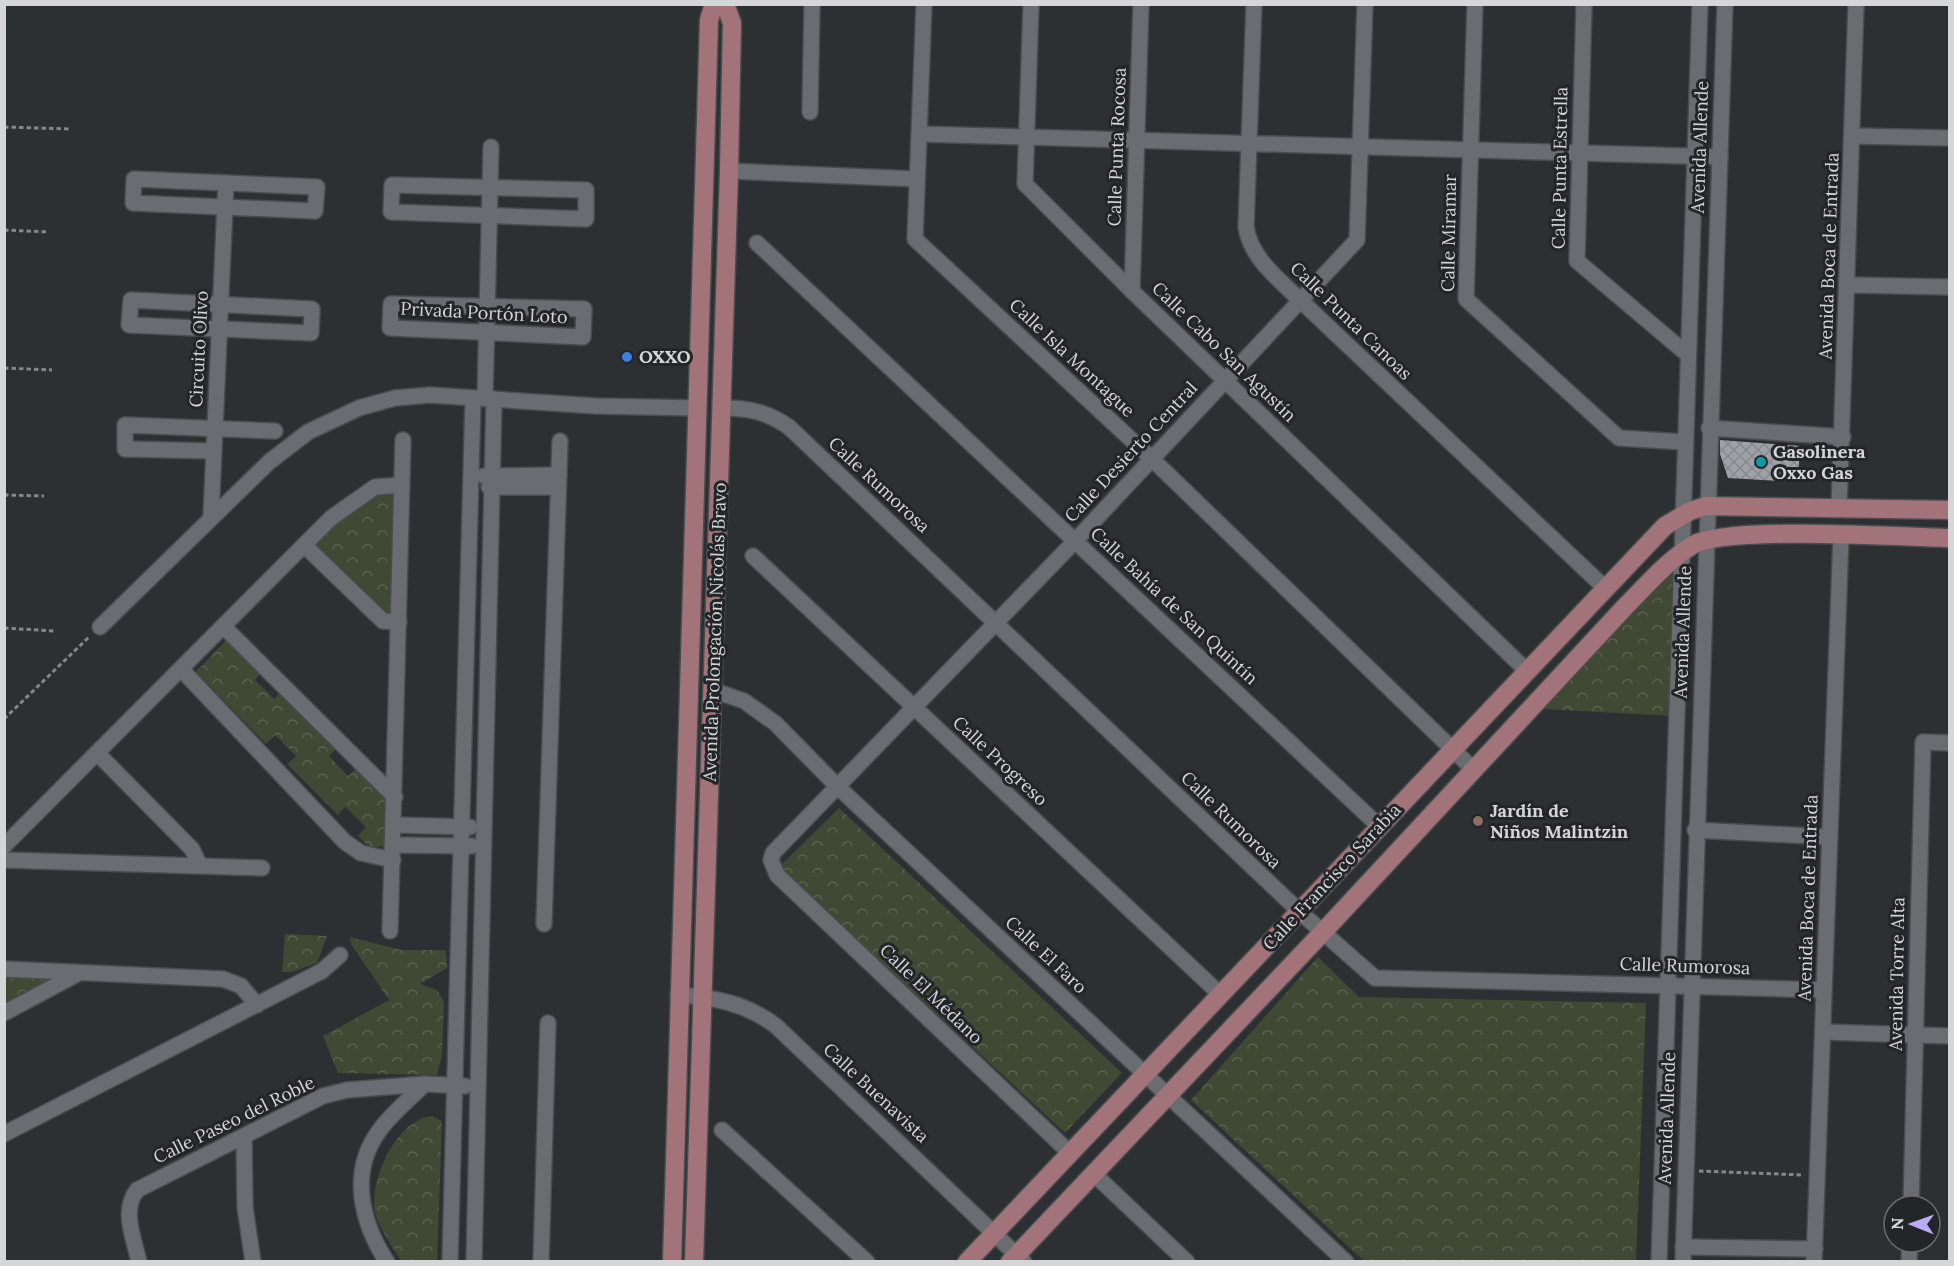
<svg xmlns="http://www.w3.org/2000/svg" width="1954" height="1266" font-family="Lora,serif">
<style>
.park{fill:url(#park-crowns)}
.building{fill:url(#building-cross-hatch)}
.lines{fill:none;stroke-linecap:round;stroke-linejoin:round}
.minor-casing{stroke:#4a4d50;stroke-width:18}
.major-casing{stroke:#4a4d50;stroke-width:21}
.path{stroke:#848789;stroke-width:3;stroke-dasharray:4.5 3;stroke-linecap:butt}
.minor{stroke:#696d72;stroke-width:15}
.major{stroke:#a27479;stroke-width:18}
.shop-dot{fill:#3f7fe0;stroke:#232629;stroke-width:2}
.culture-dot{fill:#0f9aa8;stroke:#232629;stroke-width:2}
.education-dot{fill:#8d6e63;stroke:#232629;stroke-width:2}
.labels{text-anchor:middle;stroke-width:6;stroke-linejoin:round;paint-order:stroke}
.street-label{font-size:18px;fill:#d4d6d8;stroke:#232629}
.poi-label{font-size:18px;font-weight:bold;fill:#d4d6d8;stroke:#232629;text-anchor:start}
</style>
<defs>
<pattern id="park-crowns" width="20" height="18" patternUnits="userSpaceOnUse" patternTransform="scale(1.5)"><rect width="20" height="18" fill="#3f4934"/><path d="M2 6a3 3 0 1 1 6 0M12 15a3 3 0 1 1 6 0" fill="none" stroke="#5a6251"/></pattern>
<pattern id="building-cross-hatch" width="8" height="8" patternUnits="userSpaceOnUse" patternTransform="scale(1.5)"><rect width="8" height="8" fill="#9ea2a7"/><path d="M0 0l8 8M0 8l8-8" fill="none" stroke="#868a8e"/></pattern>
</defs>
<rect width="100%" height="100%" fill="#2c3033"/>
<g class="park">
<path d="M376 490H400L395 612H381L315 546 334 521Z"/>
<path d="M1678 560 1672 716 1544 709Z"/>
<path d="M230 636 263 671 255 680 274 699 282 691 337 748 329 756 348 776 357 768 389 799 388 846 369 847 358 836 366 827 345 807 338 815 287 764 296 756 275 735 266 744 196 672Z"/>
<path d="M839 808 1122 1073 1065 1133 779 867Z"/>
<path d="M285 934 327 936 317 963 292 972H282Z"/>
<path d="M350 937 401 950H446L447 968 420 984 437 990 444 1002 442 1056 437 1075 338 1073 323 1036 389 1000 351 944Z"/>
<path d="M1318 957 1359 997 1646 1003 1636 1261H1364L1191 1100Z"/>
<path d="M5 976 58 978 5 1007Z"/>
<path d="M432 1116 442 1121 437 1261H401C394 1249 377 1225 375 1212 369 1179 397 1119 432 1116Z"/>
</g>
<path class="building" d="M1720 440 1800 446 1798 482 1728 478 1720 454Z"/>
<g class="lines">
<defs>
<g id="minor">
<path d="M924 4 915 239 1152 459 1474 770"/>
<path d="M1031 4 1025 184 1132 291 1527 671"/>
<path d="M1254 4 1246 227C1251 259 1279 279 1301 301L1605 588"/>
<path d="M1475 4 1466 299 1619 438 1684 442"/>
<path d="M1584 4 1577 261 1687 354"/>
<path d="M810 112 812 4"/>
<path d="M919 134 1720 157"/>
<path d="M1852 136 1950 138"/>
<path d="M729 171 917 179"/>
<path d="M134 179 317 187 315 211 133 203Z"/>
<path d="M392 185 586 190V219L391 212Z"/>
<path d="M757 243 1380 827"/>
<path d="M1848 285 1950 287"/>
<path d="M1132 291 1141 4"/>
<path d="M131 300 312 309 311 333 129 325Z"/>
<path d="M391 304 584 309 583 337 390 328Z"/>
<path d="M485 398 491 147"/>
<path d="M723 408C749 408 767 412 789 427L1300 912 1375 978 1824 990"/>
<path d="M1709 428 1843 437"/>
<path d="M214 451 125 449V425L275 431"/>
<path d="M484 476 559 475"/>
<path d="M489 487H558"/>
<path d="M1839 508 1856 4"/>
<path d="M211 516 226 183"/>
<path d="M304 545 383 621 399 622"/>
<path d="M753 556 1221 995"/>
<path d="M223 626 395 797"/>
<path d="M100 627 269 462 308 432 359 408 395 398 430 395 596 406 697 408"/>
<path d="M181 669 345 842 361 853 393 860"/>
<path d="M712 690 744 701 775 723 838 787 1346 1262"/>
<path d="M97 753 192 849 200 866"/>
<path d="M394 825 470 827"/>
<path d="M1695 830 1830 837"/>
<path d="M394 845 472 846"/>
<path d="M4 846 331 518 375 487 402 485"/>
<path d="M4 860 262 868"/>
<path d="M544 924 560 441"/>
<path d="M390 931 403 440"/>
<path d="M4 969 223 979 241 986 257 1005"/>
<path d="M678 995C715 997 747 1004 776 1026L1024 1262"/>
<path d="M4 1013 79 973"/>
<path d="M1823 1032 1950 1036"/>
<path d="M722 1130 867 1262"/>
<path d="M4 1134 322 971 340 955"/>
<path d="M244 1136 245 1207 253 1262"/>
<path d="M1070 1153 777 875 771 860 773 853 1075 541 1357 240 1365 4"/>
<path d="M1094 1174 1187 1262"/>
<path d="M1911 1206 1923 742 1950 743"/>
<path d="M1683 1247 1815 1249"/>
<path d="M139 1262C134 1238 121 1211 137 1190L323 1096 347 1090 425 1084"/>
<path d="M387 1262C361 1222 349 1172 379 1131 391 1114 409 1099 425 1084L465 1086"/>
<path d="M450 1262 473 398"/>
<path d="M474 1262 494 399"/>
<path d="M541 1262 548 1023"/>
<path d="M1659 1262 1700 4"/>
<path d="M1683 1262 1725 4"/>
<path d="M1814 1262 1841 536"/>
<path d="M1909 1262 1910 1242"/>
</g>
<g id="major">
<path d="M672 1262 709 20 714 4"/>
<path d="M694 1262 729 171 732 23 725 4"/>
<path d="M967 1262 1665 526 1690 511 1706 506 1950 510"/>
<path d="M1010 1262 1323 932 1624 608C1645 587 1666 562 1691 546 1723 525 1902 537 1950 538"/>
</g>
</defs>
<use href="#minor" class="minor-casing"/>
<use href="#major" class="major-casing"/>
<g class="path">
<path d="M4 127 70 129"/>
<path d="M4 230 49 232"/>
<path d="M4 368 52 370"/>
<path d="M4 495 44 496"/>
<path d="M4 628 54 631"/>
<path d="M4 719 89 637"/>
<path d="M1699 1171 1804 1175"/>
</g>
<use href="#minor" class="minor"/>
<use href="#major" class="major"/>
</g>
<circle class="shop-dot" cx="627" cy="357" r="6"/>
<circle class="culture-dot" cx="1761" cy="462" r="6"/>
<circle class="education-dot" cx="1478" cy="821" r="6"/>
<g class="labels">
<g class="street-label">
<text transform="translate(1117 147) rotate(-88)" y="6">Calle Punta Rocosa</text>
<text transform="translate(1700 147) rotate(-88)" y="6">Avenida Allende</text>
<text transform="translate(1560 168) rotate(-89)" y="6">Calle Punta Estrella</text>
<text transform="translate(1449 233) rotate(-89)" y="6">Calle Miramar</text>
<text transform="translate(1829 256) rotate(-88)" y="6">Avenida Boca de Entrada</text>
<text transform="translate(484 313) rotate(3)" y="6">Privada Portón Loto</text>
<text transform="translate(1351 321) rotate(44)" y="6">Calle Punta Canoas</text>
<text transform="translate(199 349) rotate(-87)" y="6">Circuito Olivo</text>
<text transform="translate(1224 352) rotate(44)" y="6">Calle Cabo San Agustín</text>
<text transform="translate(1072 358) rotate(43)" y="6">Calle Isla Montague</text>
<text transform="translate(1131 452) rotate(-47)" y="6">Calle Desierto Central</text>
<text transform="translate(879 485) rotate(43)" y="6">Calle Rumorosa</text>
<text transform="translate(1174 606) rotate(43)" y="6">Calle Bahía de San Quintín</text>
<text transform="translate(715 632) rotate(-88)" y="6">Avenida Prolongación Nicolás Bravo</text>
<text transform="translate(1683 632) rotate(-88)" y="6">Avenida Allende</text>
<text transform="translate(1000 761) rotate(43)" y="6">Calle Progreso</text>
<text transform="translate(1231 820) rotate(44)" y="6">Calle Rumorosa</text>
<text transform="translate(1332 877) rotate(-47)" y="6">Calle Francisco Sarabia</text>
<text transform="translate(1808 898) rotate(-88)" y="6">Avenida Boca de Entrada</text>
<text transform="translate(1046 955) rotate(43)" y="6">Calle El Faro</text>
<text transform="translate(1685 966) rotate(2)" y="6">Calle Rumorosa</text>
<text transform="translate(1897 974) rotate(-89)" y="6">Avenida Torre Alta</text>
<text transform="translate(931 994) rotate(44)" y="6">Calle El Médano</text>
<text transform="translate(876 1093) rotate(43)" y="6">Calle Buenavista</text>
<text transform="translate(1667 1118) rotate(-88)" y="6">Avenida Allende</text>
<text transform="translate(234 1120) rotate(-26)" y="6">Calle Paseo del Roble</text>
</g>
<g class="poi-label">
<text x="639" y="363">OXXO</text>
<text x="1773" y="458">Gasolinera<tspan x="1773" dy="21">Oxxo Gas</tspan></text>
<text x="1490" y="817">Jardín de<tspan x="1490" dy="21">Niños Malintzin</tspan></text>
</g>
</g>
<rect width="1954" height="1266" fill="none" stroke="#d4d6d8" stroke-width="12"/>
<g transform="translate(1912 1224) rotate(271)"><circle r="28" fill="#232629" stroke="#6a6c6f" stroke-width="1.5"/>
<path d="M0-4.5L10 22L0 15L-10 22Z" fill="#bbaaf6"/>
<text y="-9" font-size="16" font-weight="bold" text-anchor="middle" fill="#d4d6d8">N</text>
</g>
</svg>
